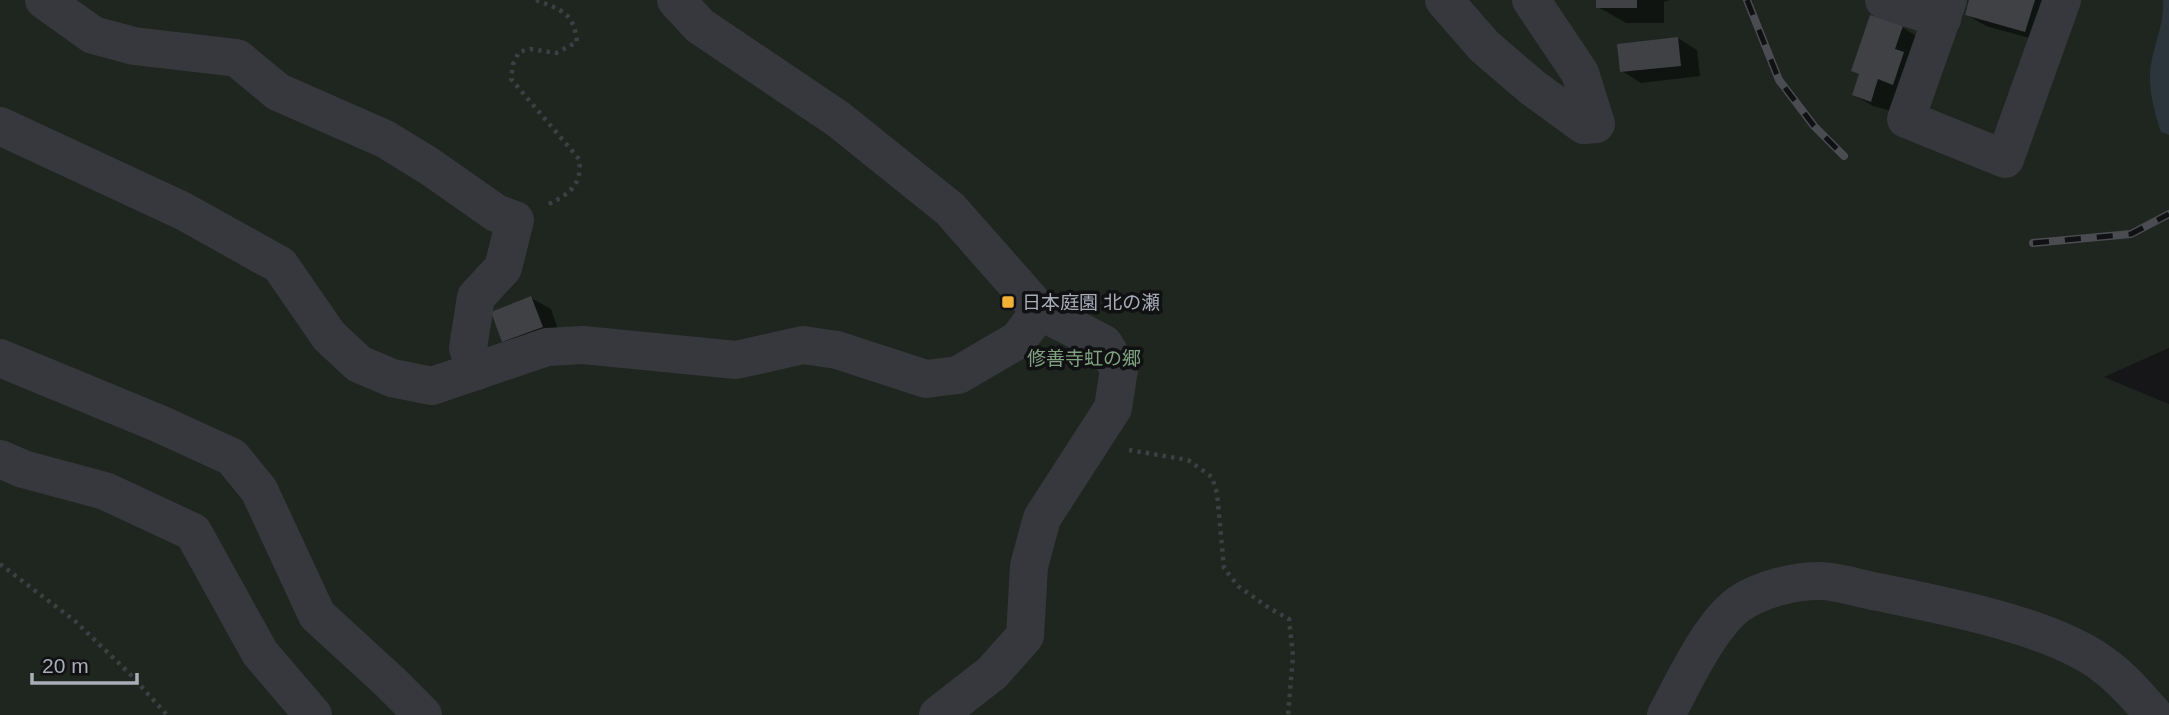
<svg xmlns="http://www.w3.org/2000/svg" width="2169" height="715" font-family="Arial,'Noto Sans JP',sans-serif">
<style>
.green{fill:#1e261f}
.water{fill:#2c353c}
.shadow{fill:#0007}
.building{fill:#404145}
.lines{fill:none;stroke-linecap:round;stroke-linejoin:round}
.path{stroke:#3d3f44;stroke-width:4.5;stroke-dasharray:3.5 5;stroke-linecap:butt}
.minor{stroke:#37383d;stroke-width:38}
.rail-casing{stroke:#4a4c52;stroke-width:8}
.rail{stroke:#111113;stroke-width:5;stroke-dasharray:16;stroke-linecap:butt}
.poi-dot{fill:#f2b134;stroke:#111113;stroke-width:2.5}
.labels{text-anchor:middle;stroke-width:7;stroke-linejoin:round;paint-order:stroke}
.poi-label{font-size:19px;fill:#a8adb8;stroke:#111113;text-anchor:start}
.park-label{font-size:19px;fill:#7fa381;stroke:#111113}
</style>
<rect width="100%" height="100%" fill="#161618"/>
<path class="green" d="M0 0H2169V348L2104 377 2169 404V715H0Z"/>
<path class="water" d="M2163 0H2169V135L2161 132C2155 114 2150 96 2150 77 2150 51 2165 27 2163 0Z"/>
<g class="shadow">
<path d="M1598 0H1670L1664 2V23H1626L1598 7Z"/>
<path d="M1971 0H2056L2044 42 1986 26 1967 15Z"/>
<path d="M1902 27 1921 39 1891 111 1873 106 1854 95Z"/>
<path d="M1678 38 1697 50 1700 76 1641 83 1622 71Z"/>
<path d="M531 298 551 309 561 338 523 352 504 341Z"/>
</g>
<g class="building">
<rect x="1596" y="0" width="41" height="8"/>
<path d="M1969 0H2035L2025 32 1965 15Z"/>
<path d="M1870 15 1903 26 1895 49 1904 52 1893 85 1878 79 1871 102 1852 95 1859 74 1851 71Z"/>
<path d="M1678 37 1681 66 1620 72 1617 44Z"/>
<path d="M531 296 543 327 502 342 491 312Z"/>
</g>
<g class="lines">
<g class="path">
<path d="M536 0C562 10 574 13 577 42L556 53 530 49 519 52 513 64 511 79 579 159C583 185 568 195 547 205"/>
<path d="M1129 450 1188 460 1212 477 1217 493 1224 568 1238 586 1269 608 1289 619 1293 656 1288 715"/>
<path d="M0 564 75 621 129 673 167 715"/>
</g>
<g class="minor">
<path d="M44 0 93 35 134 46 237 58 278 92 385 139 429 166 496 213 515 220 503 268 476 297 468 348 477 371"/>
<path d="M676 0 700 26 838 119 950 209 1040 311 1104 344 1119 369 1113 408 1042 518 1029 566 1025 636 992 673 938 715"/>
<path d="M1444 0 1484 46 1533 88 1584 125 1596 124 1580 73 1531 0"/>
<path d="M1884 0 1942 19"/>
<path d="M1948 0 1906 119 2005 159 2062 0"/>
<path d="M0 126 183 211 280 265 329 336 359 364 392 378 432 386 547 347 583 345 736 360 803 345 837 350 926 379 958 375 1018 340 1040 311"/>
<path d="M0 358 160 424 232 457 259 490 317 615 390 682 423 715"/>
<path d="M0 459 23 469 105 491 193 532 260 653 313 715"/>
<path d="M1666 715C1684 682 1709 626 1739 604 1761 589 1793 581 1820 581 1838 581 1860 589 1878 592 1942 605 2054 626 2105 666 2123 679 2139 698 2154 715"/>
</g>
<defs>
<g id="rail">
<path d="M1747 0 1779 80 1814 126 1844 156"/>
<path d="M2033 243 2131 234 2169 214"/>
</g>
</defs>
<use href="#rail" class="rail-casing"/>
<use href="#rail" class="rail"/>
</g>
<rect class="poi-dot" x="1001" y="295" width="14" height="14" rx="3.5"/>
<g class="labels">
<g class="poi-label">
<text x="1022" y="309">日本庭園 北の瀬</text>
</g>
<g class="park-label">
<text x="1084" y="365">修善寺虹の郷</text>
</g>
</g>
<path d="M32 673v10h105v-10" fill="none" stroke="#a8adb8" stroke-width="3.5"/>
<text x="42" y="673" font-size="21" fill="#a8adb8" stroke="#111113" stroke-width="5" paint-order="stroke">20 m</text>
</svg>
